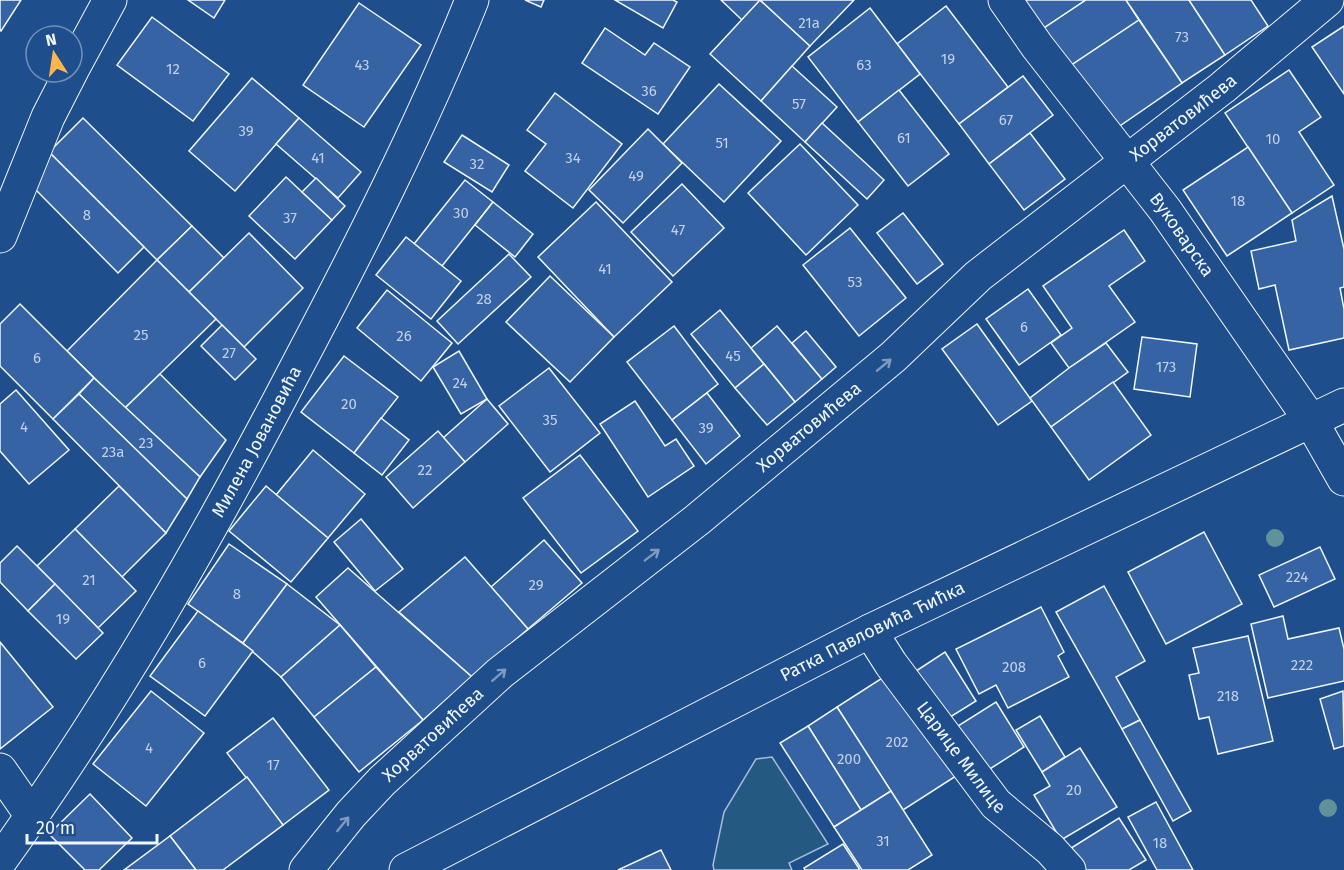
<svg xmlns="http://www.w3.org/2000/svg" width="1344" height="870" font-family="'Fira Sans',sans-serif">
<style>
.green{fill:#245a82;stroke:#a8bbd7;stroke-width:1.5}
.building{fill:#3563a3;stroke:#f2f6ff;stroke-width:1.5}
.lines{fill:none;stroke-linecap:round;stroke-linejoin:round}
.minor-casing{stroke:#f2f6ff;stroke-width:35}
.secondary-casing{stroke:#f2f6ff;stroke-width:35}
.primary-casing{stroke:#f2f6ff;stroke-width:35}
.minor{stroke:#1f4e8c;stroke-width:33}
.secondary{stroke:#1f4e8c;stroke-width:33}
.primary{stroke:#1f4e8c;stroke-width:33}
.tree{fill:#61919a}
.oneway{stroke:#7e9ac0}
.labels{text-anchor:middle;stroke-width:4.5;stroke-linejoin:round;paint-order:stroke}
.number-label{font-size:15px;fill:#c3d1e8}
.street-label{font-size:18px;fill:#f2f6ff;stroke:#1f4e8c}
</style>
<rect width="100%" height="100%" fill="#1f4e8c"/>
<path class="green" d="M772 757 828 844 789 863 792 870H714L713 865 724 812 756 759Z"/>
<g class="building">
<path d="M0 0H21L1 31 0 30Z"/>
<path d="M188 0H225L214 18Z"/>
<path d="M525 0H544L541 7Z"/>
<path d="M615 0H673L677 2 663 28Z"/>
<path d="M721 0H761L742 20Z"/>
<path d="M760 0 810 46 761 101 710 54Z"/>
<path d="M760 0H854L810 46Z"/>
<path d="M1021 0H1086L1041 30Z"/>
<path d="M1086 0H1126L1139 20 1067 68 1041 30Z"/>
<path d="M1126 0H1189L1225 55 1182 83Z"/>
<path d="M1189 0H1251L1268 26 1225 55Z"/>
<path d="M359 3 421 45 364 127 303 85Z"/>
<path d="M946 6 1008 87 959 124 897 44Z"/>
<path d="M870 8 920 74 858 122 808 57Z"/>
<path d="M152 17 229 74 193 121 117 65Z"/>
<path d="M1139 20 1182 83 1111 132 1067 68Z"/>
<path d="M1344 26V94L1312 47Z"/>
<path d="M605 28 645 55 654 43 690 67 658 114 582 63Z"/>
<path d="M792 66 837 107 805 142 761 101Z"/>
<path d="M1289 70 1321 117 1299 132 1334 185 1292 213 1225 113Z"/>
<path d="M1023 76 1053 115 989 164 959 124Z"/>
<path d="M252 78 299 118 235 191 189 151Z"/>
<path d="M719 84 781 141 724 202 663 144Z"/>
<path d="M899 90 949 154 908 186 858 122Z"/>
<path d="M555 93 622 144 573 208 525 171 546 144 527 130Z"/>
<path d="M83 118 192 226 157 260 49 152Z"/>
<path d="M299 118 361 172 338 198 276 144Z"/>
<path d="M822 123 884 180 867 199 805 142Z"/>
<path d="M648 129 682 163 623 223 589 190Z"/>
<path d="M1030 133 1065 179 1024 210 989 164Z"/>
<path d="M462 135 509 165 492 192 444 162Z"/>
<path d="M800 144 858 205 806 255 748 193Z"/>
<path d="M1248 147 1292 213 1227 256 1183 190Z"/>
<path d="M49 152 144 247 118 273 30 184Z"/>
<path d="M286 177 332 220 295 259 249 216Z"/>
<path d="M316 178 345 206 332 220 302 192Z"/>
<path d="M465 180 493 202 442 266 414 244Z"/>
<path d="M682 184 724 228 673 276 631 232Z"/>
<path d="M1332 196 1344 249V287L1340 288 1344 309V338L1289 350 1275 285 1259 289 1251 251 1296 241 1292 220Z"/>
<path d="M493 202 533 234 515 257 475 225Z"/>
<path d="M596 202 672 282 614 337 538 257Z"/>
<path d="M903 213 943 264 917 284 877 233Z"/>
<path d="M192 226 224 258 189 292 157 260Z"/>
<path d="M850 228 906 298 859 336 803 265Z"/>
<path d="M1124 230 1145 261 1109 286 1135 322 1069 368 1051 343 1072 328 1043 286Z"/>
<path d="M249 233 303 288 244 347 189 292Z"/>
<path d="M406 237 461 281 431 319 376 275Z"/>
<path d="M509 254 531 277 458 344 437 321Z"/>
<path d="M157 260 216 319 125 408 67 351Z"/>
<path d="M550 276 614 337 570 382 506 322Z"/>
<path d="M1028 289 1061 335 1019 365 986 319Z"/>
<path d="M387 290 452 343 421 381 357 328Z"/>
<path d="M20 304 94 378 53 419 0 366V324Z"/>
<path d="M720 310 764 364 735 388 691 334Z"/>
<path d="M977 324 1032 401 998 425 942 349Z"/>
<path d="M222 325 256 359 235 380 201 346Z"/>
<path d="M674 326 718 384 672 420 627 362Z"/>
<path d="M777 326 822 379 795 402 751 348Z"/>
<path d="M806 331 836 367 822 379 792 343Z"/>
<path d="M1142 337 1197 344 1190 397 1134 389Z"/>
<path d="M1106 343 1128 372 1051 427 1030 398 1069 368Z"/>
<path d="M459 351 487 399 461 414 433 367Z"/>
<path d="M344 356 398 397 354 453 301 412Z"/>
<path d="M764 364 795 402 767 425 735 388Z"/>
<path d="M549 368 600 433 550 472 499 406Z"/>
<path d="M160 374 226 440 200 477 125 408Z"/>
<path d="M94 378 200 477 187 499 79 394Z"/>
<path d="M1113 382 1151 435 1089 480 1051 427Z"/>
<path d="M16 390 69 450 29 484 0 451V404Z"/>
<path d="M707 393 740 436 706 464 672 420Z"/>
<path d="M79 394 187 499 166 533 53 419Z"/>
<path d="M487 399 508 424 465 462 443 438Z"/>
<path d="M635 401 665 446 676 439 694 466 648 497 600 424Z"/>
<path d="M381 418 409 440 382 475 354 453Z"/>
<path d="M438 431 465 462 413 508 386 477Z"/>
<path d="M313 450 365 494 328 538 276 495Z"/>
<path d="M580 455 638 531 581 573 523 498Z"/>
<path d="M119 486 166 533 122 577 75 529Z"/>
<path d="M266 486 328 538 291 582 229 531Z"/>
<path d="M361 519 403 569 375 591 334 542Z"/>
<path d="M75 529 136 591 98 628 37 566Z"/>
<path d="M1204 532 1242 604 1166 644 1128 572Z"/>
<path d="M544 540 582 583 528 629 491 587Z"/>
<path d="M229 544 287 584 243 643 188 604Z"/>
<path d="M17 546 55 584 28 611 0 582V563Z"/>
<path d="M1320 547 1335 579 1274 607 1259 575Z"/>
<path d="M465 557 528 629 472 677 399 612Z"/>
<path d="M348 568 472 677 423 720 316 597Z"/>
<path d="M55 584 103 633 76 659 28 611Z"/>
<path d="M287 584 340 625 281 677 243 643Z"/>
<path d="M1104 586 1145 661 1116 677 1140 720 1122 729 1056 612Z"/>
<path d="M1041 607 1064 652 1058 656 1069 677 1008 708 996 685 979 694 956 649Z"/>
<path d="M198 611 253 651 205 716 150 676Z"/>
<path d="M1283 616 1288 639 1339 628 1344 649V681L1268 698 1251 624Z"/>
<path d="M340 625 376 667 314 717 281 677Z"/>
<path d="M1248 636 1273 741 1218 754 1209 717 1199 719 1189 675 1199 673 1193 648Z"/>
<path d="M0 642 53 707 0 749Z"/>
<path d="M945 652 976 701 947 719 916 671Z"/>
<path d="M376 667 423 720 359 772 314 717Z"/>
<path d="M890 673 956 776 903 810 837 707Z"/>
<path d="M151 691 204 733 146 806 93 764Z"/>
<path d="M1343 691 1344 746 1334 749 1320 699Z"/>
<path d="M996 702 1024 747 979 776 950 731Z"/>
<path d="M837 707 891 791 861 810 808 726Z"/>
<path d="M1040 716 1065 757 1042 772 1016 730Z"/>
<path d="M273 718 329 790 283 825 227 753Z"/>
<path d="M1140 720 1191 811 1173 821 1122 729Z"/>
<path d="M808 726 861 810 834 827 780 743Z"/>
<path d="M1080 748 1117 807 1061 840 1034 795 1050 786 1042 772Z"/>
<path d="M247 777 283 825 223 870H196L170 836Z"/>
<path d="M891 791 932 855 908 870H862L834 827Z"/>
<path d="M90 794 132 838 99 870H85L49 834Z"/>
<path d="M1156 802 1193 870H1157L1128 817Z"/>
<path d="M1119 818 1146 860 1129 870H1081L1068 850Z"/>
<path d="M170 836 196 870H124Z"/>
<path d="M843 844 860 870H805L804 868Z"/>
<path d="M661 850 671 870H618Z"/>
</g>
<g class="lines">
<defs>
<g id="minor">
<path id="s1" d="M1005 0 1037 46 1165 210 1311 421 1344 479"/>
<path d="M72 70 110 0"/>
<path d="M0 236 48 117 71 72"/>
<path id="s2" d="M870 631 891 664 996 804 1050 849 1069 870"/>
<path d="M0 770 32 816"/>
<path id="s3" d="M306 870 351 814 382 781 500 673 697 520 893 357 978 276 1222 88 1327 0"/>
</g>
<g id="secondary">
<path id="s4" d="M0 861C112 706 207 539 295 370 359 249 421 127 472 0"/>
</g>
<g id="primary">
<path id="s5" d="M406 870 870 631 1344 405"/>
</g>
</defs>
<use href="#minor" class="minor-casing"/>
<use href="#secondary" class="secondary-casing"/>
<use href="#primary" class="primary-casing"/>
<use href="#minor" class="minor"/>
<use href="#secondary" class="secondary"/>
<use href="#primary" class="primary"/>
</g>
<g class="tree">
<circle cx="1275" cy="538" r="9"/>
<circle cx="1328" cy="808" r="9"/>
</g>
<defs><path id="oneway-shaft" d="M-6 0H5M1.5-3L5.5 0L1.5 3" fill="none" stroke-width="1.6" stroke-linecap="round" stroke-linejoin="round" transform="scale(1.5)"/></defs>
<g class="oneway">
<use href="#oneway-shaft" transform="translate(884 365) rotate(-39)"/>
<use href="#oneway-shaft" transform="translate(652 555) rotate(-37)"/>
<use href="#oneway-shaft" transform="translate(499 675) rotate(-41)"/>
<use href="#oneway-shaft" transform="translate(343 824) rotate(-51)"/>
</g>
<g class="labels">
<g class="number-label">
<text x="809" y="28">21a</text>
<text x="1182" y="42">73</text>
<text x="948" y="64">19</text>
<text x="362" y="70">43</text>
<text x="864" y="70">63</text>
<text x="173" y="74">12</text>
<text x="649" y="96">36</text>
<text x="799" y="109">57</text>
<text x="1006" y="125">67</text>
<text x="246" y="136">39</text>
<text x="904" y="143">61</text>
<text x="1273" y="144">10</text>
<text x="722" y="148">51</text>
<text x="318" y="163">41</text>
<text x="573" y="163">34</text>
<text x="477" y="169">32</text>
<text x="636" y="181">49</text>
<text x="1238" y="206">18</text>
<text x="461" y="218">30</text>
<text x="87" y="220">8</text>
<text x="290" y="223">37</text>
<text x="678" y="235">47</text>
<text x="605" y="274">41</text>
<text x="855" y="287">53</text>
<text x="484" y="304">28</text>
<text x="1024" y="332">6</text>
<text x="141" y="340">25</text>
<text x="404" y="341">26</text>
<text x="229" y="358">27</text>
<text x="733" y="361">45</text>
<text x="37" y="363">6</text>
<text x="1166" y="372">173</text>
<text x="460" y="388">24</text>
<text x="349" y="409">20</text>
<text x="550" y="425">35</text>
<text x="24" y="432">4</text>
<text x="706" y="433">39</text>
<text x="146" y="448">23</text>
<text x="113" y="457">23a</text>
<text x="425" y="475">22</text>
<text x="1297" y="582">224</text>
<text x="89" y="585">21</text>
<text x="536" y="590">29</text>
<text x="237" y="599">8</text>
<text x="63" y="624">19</text>
<text x="202" y="668">6</text>
<text x="1302" y="670">222</text>
<text x="1014" y="672">208</text>
<text x="1228" y="701">218</text>
<text x="897" y="747">202</text>
<text x="149" y="753">4</text>
<text x="849" y="764">200</text>
<text x="273" y="770">17</text>
<text x="1074" y="795">20</text>
<text x="883" y="846">31</text>
<text x="1160" y="848">18</text>
</g>
<g class="street-label">
<text dy="6" stroke="none"><textPath href="#s3" startOffset="1158">Хорватовићева</textPath></text>
<text dy="6" stroke="none"><textPath href="#s1" startOffset="294">Вуковарска</textPath></text>
<text dy="6" stroke="none"><textPath href="#s3" startOffset="672">Хорватовићева</textPath></text>
<text dy="6" stroke="none"><textPath href="#s4" startOffset="492">Милена Јовановића</textPath></text>
<text dy="6" stroke="none"><textPath href="#s5" startOffset="524">Ратка Павловића Ћићка</textPath></text>
<text dy="6" stroke="none"><textPath href="#s3" startOffset="186">Хорватовићева</textPath></text>
<text dy="6" stroke="none"><textPath href="#s2" startOffset="156">Царице Милице</textPath></text>
</g>
</g>
<g transform="translate(54 54) rotate(348)"><circle r="28" fill="#1f4e8c" stroke="#7391ba" stroke-width="1.5"/>
<path d="M0-4.5L10 22L0 15L-10 22Z" fill="#ffb74d"/>
<text y="-9" font-size="16" font-weight="bold" text-anchor="middle" fill="#f2f6ff">N</text>
</g>
<path d="M27 834v9h130v-9" fill="none" stroke="#f2f6ff" stroke-width="3"/>
<text x="36" y="834" font-size="18" fill="#f2f6ff" stroke="#1f4e8c" stroke-width="4.5" paint-order="stroke">20 m</text>
</svg>
